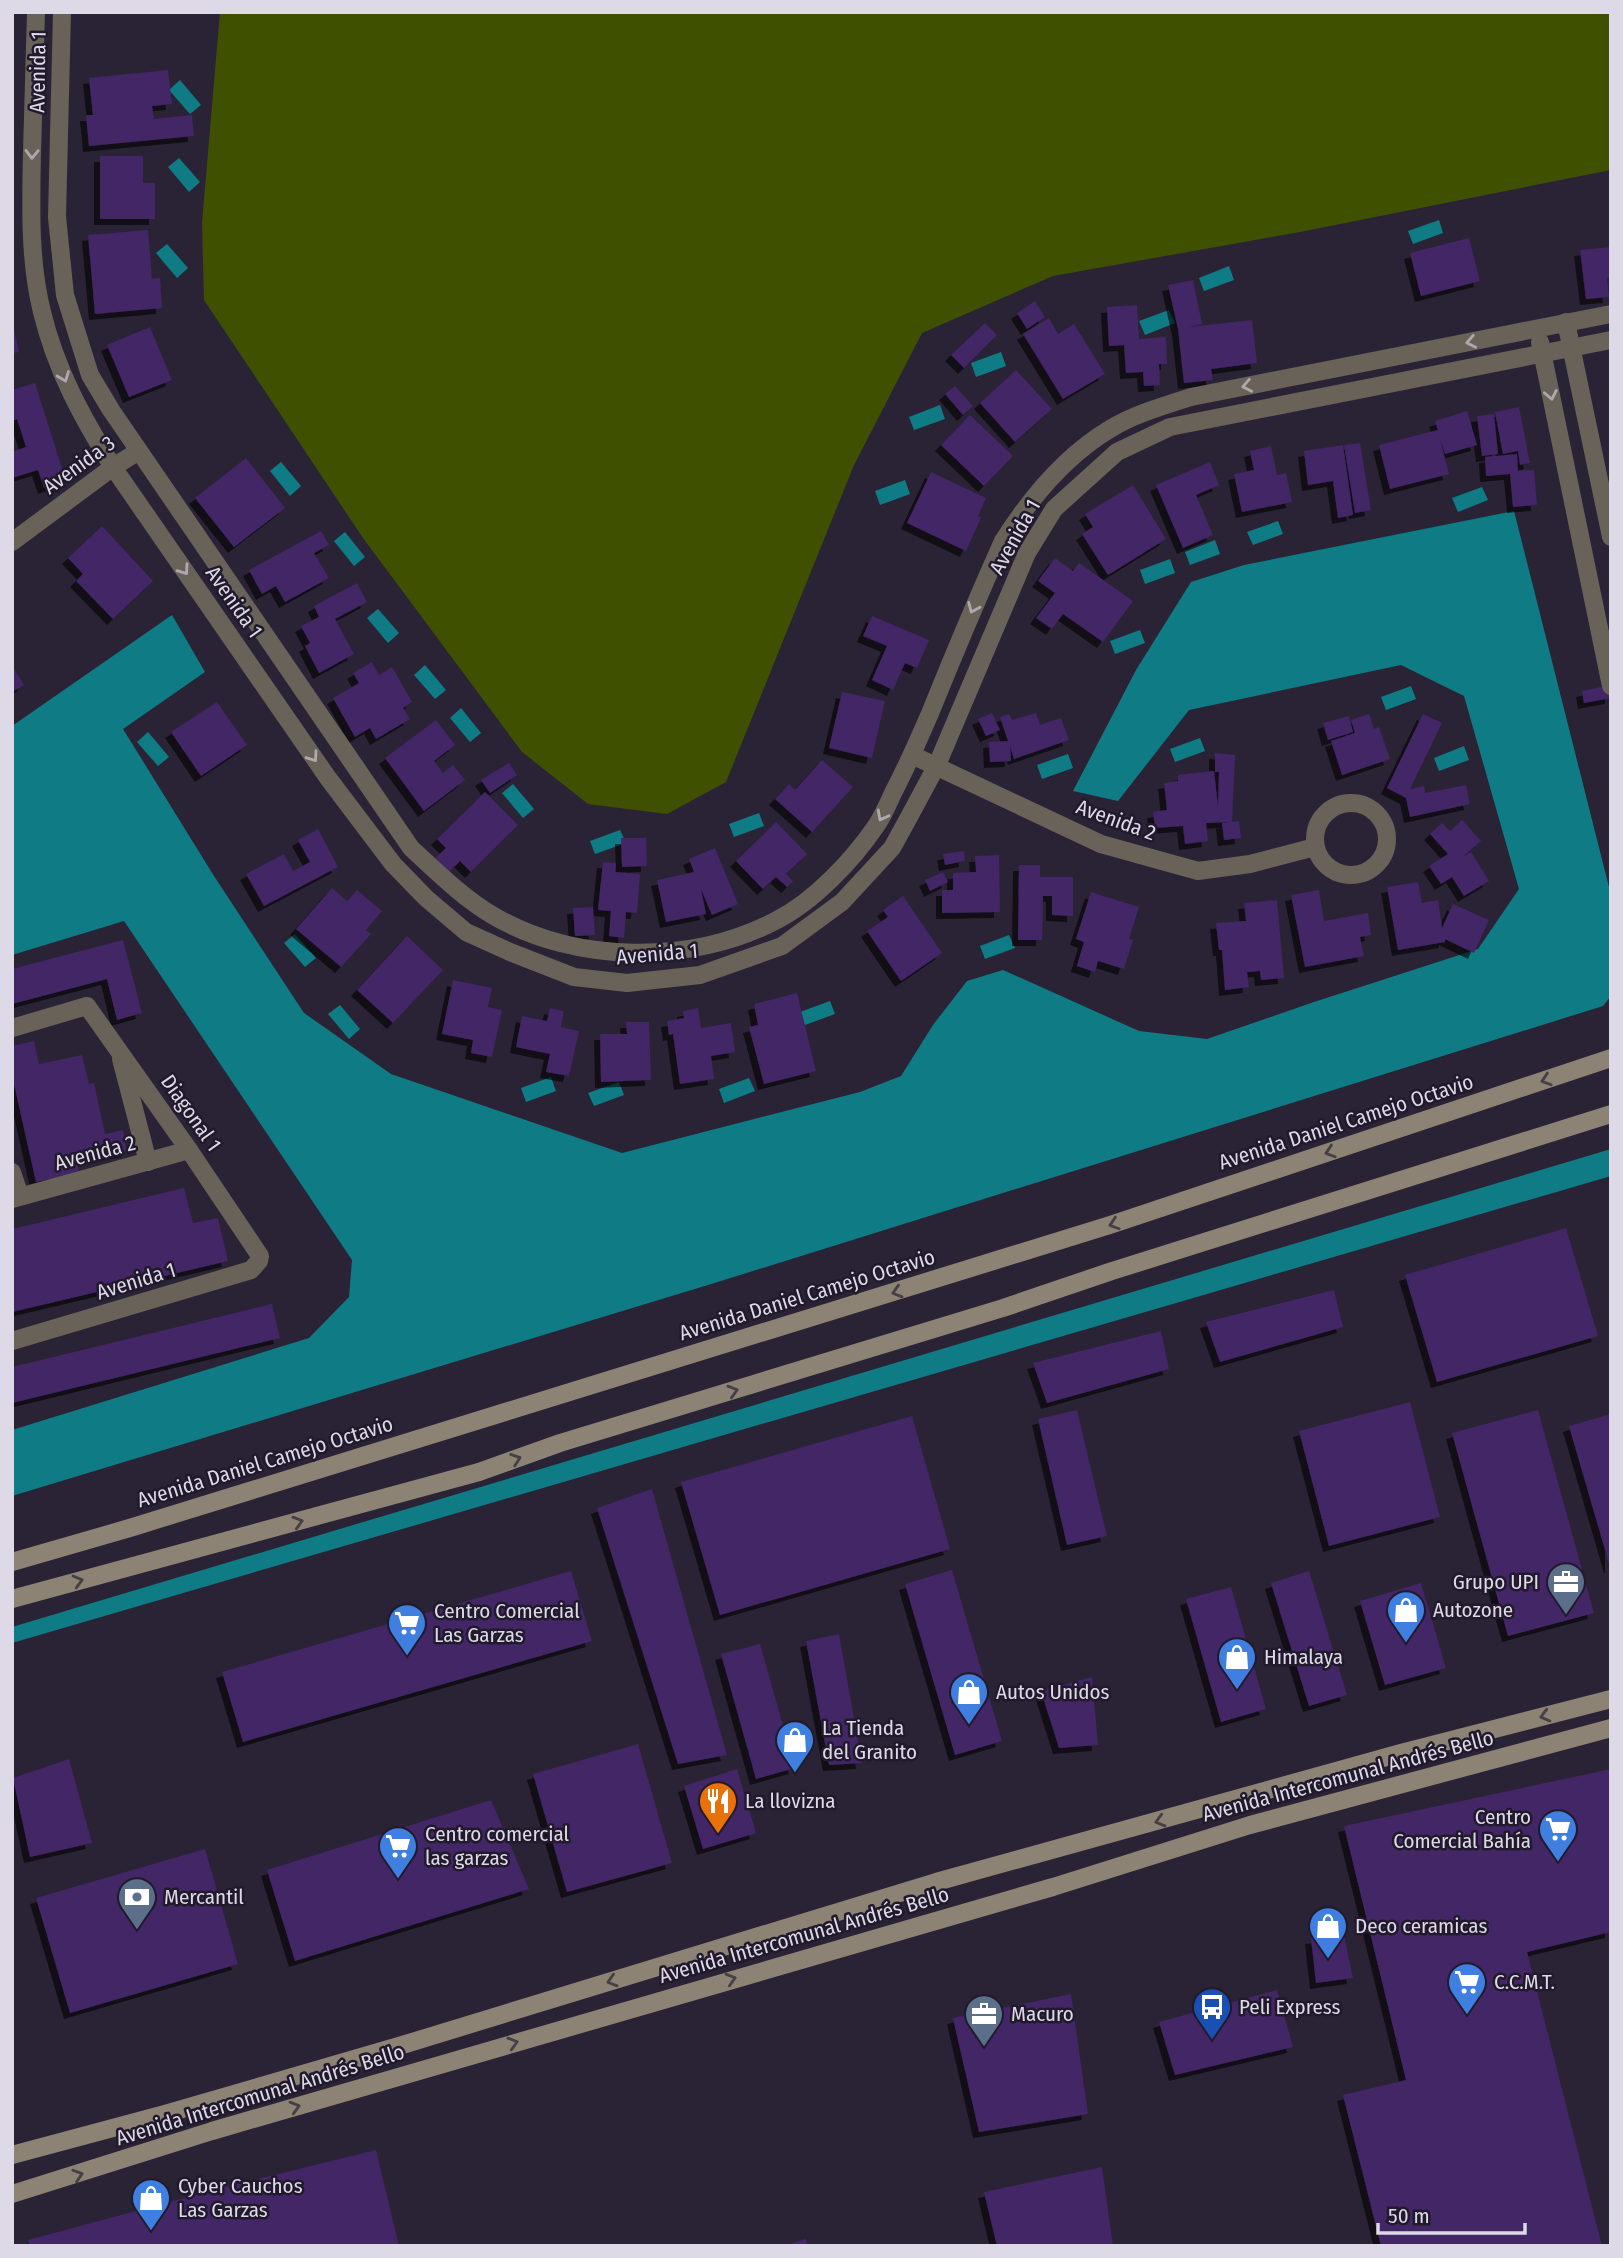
<svg xmlns="http://www.w3.org/2000/svg" width="1623" height="2258" font-family="'Fira Sans Condensed',sans-serif">
<style>
.green{fill:#3f5100}
.water{fill:#0f7c85}
.building{fill:#422566;filter:url(#shadow)}
.lines{fill:none;stroke-linecap:round;stroke-linejoin:round}
.minor{stroke:#686259;stroke-width:18}
.secondary{stroke:#8c8374;stroke-width:18}
.oneway{stroke:#afa9ae}
.oneway2{stroke:#463f45}
.labels{text-anchor:middle;stroke-width:5;stroke-linejoin:round;paint-order:stroke}
.street-label{font-size:21px;fill:#ded9e6;stroke:#211a2c}
.poi-label{font-size:21px;fill:#ded9e6;stroke:#211a2c;text-anchor:start}
</style>
<defs>
<filter id="shadow"><feDropShadow dx="-6" dy="6" stdDeviation="0" flood-color="#0009"/></filter>
</defs>
<rect width="100%" height="100%" fill="#2a2336"/>
<path class="green" d="M220 12H1611V170L1300 232 1053 276 922 333 854 465 726 782 667 814 588 804 522 752 363 538 204 300 202 223Z"/>
<g class="water">
<path d="M180 80 201 105 190 114 169 90Z"/>
<path d="M179 158 200 182 189 192 168 167Z"/>
<path d="M1439 220 1443 233 1413 244 1408 231Z"/>
<path d="M167 244 188 268 177 278 156 253Z"/>
<path d="M1229 266 1234 280 1204 291 1199 278Z"/>
<path d="M1169 310 1175 323 1145 335 1139 321Z"/>
<path d="M1001 352 1006 366 976 377 971 363Z"/>
<path d="M940 405 945 419 914 430 909 417Z"/>
<path d="M281 462 301 486 290 496 270 471Z"/>
<path d="M905 480 910 494 880 505 875 491Z"/>
<path d="M1482 487 1488 500 1458 512 1452 498Z"/>
<path d="M1514 511 1611 895V996L1603 1006 708 1285 12 1496V1430L309 1338 349 1297 352 1260 124 921 12 955V726L172 615 205 672 123 729 214 876 304 1013 391 1074 622 1153 860 1092 901 1076 933 1025 967 981 1003 970 1139 1031 1207 1039 1314 1002 1478 949 1519 889 1464 696 1401 665 1189 710 1118 801 1073 791 1136 670 1191 582 1244 565Z"/>
<path d="M1278 521 1283 534 1253 545 1247 532Z"/>
<path d="M345 532 365 557 354 566 334 541Z"/>
<path d="M1215 540 1220 554 1190 565 1185 552Z"/>
<path d="M1170 559 1175 573 1145 584 1140 570Z"/>
<path d="M378 609 399 633 388 643 367 618Z"/>
<path d="M1140 630 1145 643 1115 654 1110 641Z"/>
<path d="M425 665 446 690 435 699 414 675Z"/>
<path d="M1411 686 1416 699 1386 710 1381 697Z"/>
<path d="M461 708 481 733 470 742 450 718Z"/>
<path d="M148 732 169 757 158 766 137 742Z"/>
<path d="M1200 738 1205 751 1175 762 1170 749Z"/>
<path d="M1464 746 1469 760 1439 771 1434 758Z"/>
<path d="M1068 754 1073 768 1042 779 1037 765Z"/>
<path d="M513 784 534 809 523 818 502 793Z"/>
<path d="M759 813 764 826 734 837 729 824Z"/>
<path d="M620 830 626 843 595 854 590 841Z"/>
<path d="M295 934 316 958 305 967 284 943Z"/>
<path d="M1009 935 1015 948 985 959 980 946Z"/>
<path d="M830 1001 835 1014 805 1025 800 1012Z"/>
<path d="M340 1005 360 1029 349 1039 328 1014Z"/>
<path d="M551 1077 556 1091 526 1102 521 1088Z"/>
<path d="M749 1078 755 1091 724 1103 719 1089Z"/>
<path d="M619 1082 624 1095 594 1106 588 1093Z"/>
<path d="M1611 1149V1176L12 1643V1627Z"/>
</g>
<g class="building">
<path d="M168 70 172 104 152 106 154 119 192 115 194 136 89 146 86 115H93L89 78Z"/>
<path d="M100 156H143V183H155V219H100Z"/>
<path d="M148 230 152 279 160 278 162 308 95 314 88 235Z"/>
<path d="M1469 238 1480 281 1421 296 1410 253Z"/>
<path d="M1611 247V278H1607L1609 297 1586 299 1580 250Z"/>
<path d="M1193 280 1202 324 1189 327 1252 320 1257 363 1211 369 1213 380 1184 383 1178 329 1168 285Z"/>
<path d="M1035 301 1045 317 1027 329 1017 313Z"/>
<path d="M1137 305 1139 339 1166 337 1167 364H1159L1160 385 1144 386 1143 372 1126 373 1124 345 1109 346 1107 307Z"/>
<path d="M1049 318 1058 334 1074 324 1105 374 1063 399 1023 334Z"/>
<path d="M12 321 19 352 12 353Z"/>
<path d="M985 323 997 335 964 368 951 355Z"/>
<path d="M150 327 172 380 129 397 107 345Z"/>
<path d="M1016 370 1052 409 1015 442 980 403Z"/>
<path d="M35 383 66 481 44 488 38 470 12 478V452L26 447 17 419 12 421V390Z"/>
<path d="M955 386 973 406 963 415 945 394Z"/>
<path d="M1519 407 1530 463 1520 465 1518 451 1503 454 1495 412Z"/>
<path d="M1467 411 1477 445 1445 454 1440 439 1449 474 1390 489 1379 445 1438 430 1435 421Z"/>
<path d="M1494 414 1498 454 1482 456 1477 416Z"/>
<path d="M970 415 1013 456 984 486 941 445Z"/>
<path d="M1360 443 1371 510 1355 513 1344 445Z"/>
<path d="M1343 445 1353 515 1338 518 1333 481 1308 485 1304 451Z"/>
<path d="M1271 446 1277 475 1286 473 1292 502 1242 512 1234 474 1254 470 1250 451Z"/>
<path d="M1517 454 1518 471 1534 470 1537 505 1513 507 1510 474 1486 476 1485 457Z"/>
<path d="M246 458 285 508 234 547 195 498Z"/>
<path d="M1210 462 1219 485 1196 495 1213 535 1183 548 1156 485Z"/>
<path d="M931 472 986 498 978 516 981 518 966 551 907 523Z"/>
<path d="M1133 485 1166 539 1108 575 1082 534 1093 527 1085 514Z"/>
<path d="M102 526 153 581 113 619 76 581 83 574 68 558Z"/>
<path d="M321 531 329 545 314 553 329 578 285 602 276 586 262 594 249 570Z"/>
<path d="M1055 558 1073 571 1079 563 1133 601 1103 642 1063 614 1052 629 1036 618 1055 593 1038 581Z"/>
<path d="M357 583 367 602 335 619 354 654 319 673 305 646 310 643 301 626 319 617 314 606Z"/>
<path d="M872 616 929 640 917 668 905 663 893 690 872 680 887 646 863 636Z"/>
<path d="M372 662 379 675 392 667 412 702 403 708 410 719 376 739 370 728 355 737 333 698 359 683 353 673Z"/>
<path d="M12 665 24 685 12 692Z"/>
<path d="M1611 685V698L1584 703 1582 691Z"/>
<path d="M842 692 885 701 872 758 829 748Z"/>
<path d="M217 702 247 745 201 776 171 732Z"/>
<path d="M992 713 1000 730 986 736 978 719Z"/>
<path d="M1036 713 1040 725 1061 718 1069 740 1014 759 1010 746 1011 761 990 762 989 742 1008 741 1000 717 1009 714 1012 720Z"/>
<path d="M1369 714 1374 729 1379 727 1390 759 1342 775 1331 741 1355 733 1351 720Z"/>
<path d="M1423 714 1442 723 1410 789 1424 786 1425 793 1466 785 1470 804 1410 817 1406 798 1387 788Z"/>
<path d="M1349 716 1353 732 1328 740 1323 723Z"/>
<path d="M436 720 455 745 434 761 443 773 453 765 465 780 424 811 385 758Z"/>
<path d="M1215 753 1235 755 1232 822 1206 823 1208 841 1185 844 1183 826 1155 828 1153 812 1167 810 1164 783 1178 781V775L1214 771 1218 806 1219 772H1215Z"/>
<path d="M822 760 853 787 812 832 775 799 789 784 795 790Z"/>
<path d="M509 763 517 775 490 793 481 780Z"/>
<path d="M485 792 518 825 471 872 460 861 449 872 435 858 446 848 437 839Z"/>
<path d="M1462 820 1481 841 1463 857 1471 852 1489 881 1464 896 1452 877 1441 884 1429 866 1448 854 1430 834 1442 823 1450 831Z"/>
<path d="M1239 821 1241 838 1224 840 1222 823Z"/>
<path d="M776 822 807 854 786 874 793 881 787 887 776 877 763 889 736 861Z"/>
<path d="M318 829 338 867 264 906 246 874 284 854 293 871 310 862 298 840Z"/>
<path d="M621 838H646L647 866 622 867Z"/>
<path d="M715 848 738 904 712 915 701 889 706 914 666 922 657 880 694 872 689 859Z"/>
<path d="M964 851 965 861 945 865 943 854Z"/>
<path d="M999 855 1000 912 942 913V890H953V873L976 872 975 856Z"/>
<path d="M603 862 616 863 615 872 640 874 637 913 626 912 624 938 609 936 611 911 598 910Z"/>
<path d="M1019 865H1040V877H1073V916L1052 915V896H1043L1042 940H1018Z"/>
<path d="M943 872 948 882 930 891 925 880Z"/>
<path d="M1418 882 1422 903 1438 900 1442 928 1453 904 1489 920 1474 953 1445 939V942L1398 950 1387 887Z"/>
<path d="M332 888 347 901 357 890 382 911 366 930 371 934 341 967 296 929Z"/>
<path d="M1319 890 1324 921 1368 913 1371 935 1360 937 1364 956 1305 967 1291 895Z"/>
<path d="M1091 892 1139 907 1129 939 1133 940 1124 969 1098 961 1095 972 1077 966 1084 942 1076 939Z"/>
<path d="M903 896 942 953 901 981 867 931 888 917 883 910Z"/>
<path d="M1277 900 1284 978 1261 980 1260 971 1247 972 1249 987 1225 990 1222 950H1219L1216 923 1246 921 1244 903Z"/>
<path d="M593 907 595 935 575 936 573 908Z"/>
<path d="M407 936 443 970 393 1023 357 990Z"/>
<path d="M123 940 142 1013 117 1020 107 979 12 1004V969Z"/>
<path d="M453 980 492 988 488 1007 502 1010 492 1057 471 1053 473 1040 442 1034Z"/>
<path d="M797 993 816 1071 764 1084 749 1027 758 1025 754 1004Z"/>
<path d="M550 1008 564 1011 561 1027 579 1031 569 1076 546 1072 550 1054 516 1047 522 1016 547 1021Z"/>
<path d="M698 1008 701 1028 731 1023 735 1052 711 1056 714 1079 680 1084 673 1034 669 1035 667 1021 684 1018 683 1011Z"/>
<path d="M626 1022H649L651 1080 601 1082 600 1034H627Z"/>
<path d="M34 1041 39 1064 82 1055 89 1084 94 1083 105 1134 123 1130 127 1151 77 1161 79 1173 36 1182 12 1075V1046Z"/>
<path d="M184 1188 193 1223 218 1218 228 1261 12 1312V1229Z"/>
<path d="M1566 1228 1598 1336 1437 1382 1405 1275Z"/>
<path d="M1334 1290 1343 1327 1220 1362 1206 1322Z"/>
<path d="M272 1304 280 1338 12 1403V1367Z"/>
<path d="M1161 1331 1169 1369 1047 1403 1033 1363Z"/>
<path d="M1410 1402 1440 1517 1329 1546 1299 1431Z"/>
<path d="M1077 1410 1107 1536 1067 1545 1038 1419Z"/>
<path d="M1538 1410 1594 1613 1508 1636 1452 1433Z"/>
<path d="M1611 1414V1567H1610L1569 1426Z"/>
<path d="M912 1416 950 1549 720 1615 681 1482Z"/>
<path d="M652 1489 727 1755 678 1764 597 1508Z"/>
<path d="M952 1570 1002 1741 955 1755 905 1584Z"/>
<path d="M571 1571 592 1641 243 1742 222 1672Z"/>
<path d="M1309 1571 1347 1695 1309 1706 1271 1583Z"/>
<path d="M1421 1583 1446 1668 1385 1685 1360 1601Z"/>
<path d="M1231 1587 1266 1709 1221 1722 1186 1599Z"/>
<path d="M839 1634 862 1763 829 1765 806 1641Z"/>
<path d="M760 1644 795 1768 756 1779 721 1654Z"/>
<path d="M1092 1677 1098 1745 1059 1748 1041 1691Z"/>
<path d="M638 1744 672 1863 567 1892 533 1774Z"/>
<path d="M69 1759 92 1843 30 1857 13 1778Z"/>
<path d="M737 1769 756 1833 703 1849 684 1786Z"/>
<path d="M1611 1769V1932L1527 1952 1602 2246H1381L1343 2095 1406 2080 1344 1826Z"/>
<path d="M491 1800 529 1889 295 1961 267 1870Z"/>
<path d="M205 1849 238 1964 70 2013 36 1898Z"/>
<path d="M1344 1935 1353 1978 1316 1983 1311 1938Z"/>
<path d="M1277 1990 1293 2047 1175 2075 1159 2022Z"/>
<path d="M1071 1994 1088 2114 979 2132 953 2018Z"/>
<path d="M376 2150 399 2246H30L28 2240 218 2189Z"/>
<path d="M1102 2167 1113 2246H997L984 2192Z"/>
<path d="M806 2239 807 2246H786V2245Z"/>
</g>
<g class="lines">
<g class="minor">
<path d="M36 12C35 59 33 105 32 152 31 205 29 260 42 312 56 370 82 417 113 467L328 778 393 864 426 898 466 932 510 952 574 977 627 983 700 975 782 946 842 902 892 848 908 819 937 765 1027 553 1054 509 1117 452 1170 427 1611 340"/>
<path d="M62 12 57 217 65 295 90 375 111 410 411 848C437 872 462 897 492 915 575 964 692 965 777 920 814 901 853 860 876 826 883 816 888 804 893 793 907 766 919 739 931 711 954 654 978 597 1003 541 1031 497 1065 456 1110 429 1135 414 1163 406 1191 397L1611 314"/>
<path d="M1566 322 1611 537"/>
<path d="M1540 342 1611 686"/>
<path d="M12 542 113 467 139 451"/>
<path d="M912 755 1101 844 1198 871 1250 864 1315 847"/>
<circle cx="1351" cy="839" r="36"/>
<path d="M12 1028 87 1006 189 1150 260 1256 259 1261 251 1270 12 1341"/>
<path d="M121 1059 148 1162"/>
<path d="M12 1172 20 1196"/>
<path d="M12 1199 189 1150"/>
</g>
<g class="secondary">
<path d="M12 1562 133 1527 1110 1225 1611 1058"/>
<path d="M12 1599 479 1472 560 1443 1003 1308 1112 1271 1611 1114"/>
<path d="M12 2155 165 2114 399 2046 936 1882 1401 1753 1611 1699"/>
<path d="M12 2194 212 2131 1053 1887 1250 1825 1611 1728"/>
</g>
</g>
<defs><path id="oneway-chevron" d="M-2-3.5L2.5 0L-2 3.5" fill="none" stroke-width="1.6" stroke-linecap="round" stroke-linejoin="round" transform="scale(1.75)"/></defs>
<g class="oneway">
<use href="#oneway-chevron" transform="translate(32 154) rotate(91)"/>
<use href="#oneway-chevron" transform="translate(1471 342) rotate(169)"/>
<use href="#oneway-chevron" transform="translate(64 377) rotate(69)"/>
<use href="#oneway-chevron" transform="translate(1247 386) rotate(169)"/>
<use href="#oneway-chevron" transform="translate(1551 395) rotate(79)"/>
<use href="#oneway-chevron" transform="translate(184 570) rotate(55)"/>
<use href="#oneway-chevron" transform="translate(973 608) rotate(113)"/>
<use href="#oneway-chevron" transform="translate(313 757) rotate(55)"/>
<use href="#oneway-chevron" transform="translate(882 816) rotate(118)"/>
</g>
<g class="oneway2">
<use href="#oneway-chevron" transform="translate(1546 1080) rotate(162)"/>
<use href="#oneway-chevron" transform="translate(1330 1152) rotate(162)"/>
<use href="#oneway-chevron" transform="translate(1114 1224) rotate(162)"/>
<use href="#oneway-chevron" transform="translate(897 1292) rotate(163)"/>
<use href="#oneway-chevron" transform="translate(733 1391) rotate(-17)"/>
<use href="#oneway-chevron" transform="translate(516 1459) rotate(-19)"/>
<use href="#oneway-chevron" transform="translate(298 1522) rotate(-16)"/>
<use href="#oneway-chevron" transform="translate(78 1581) rotate(-15)"/>
<use href="#oneway-chevron" transform="translate(1545 1716) rotate(165)"/>
<use href="#oneway-chevron" transform="translate(1160 1821) rotate(164)"/>
<use href="#oneway-chevron" transform="translate(731 1979) rotate(-16)"/>
<use href="#oneway-chevron" transform="translate(612 1981) rotate(163)"/>
<use href="#oneway-chevron" transform="translate(513 2043) rotate(-16)"/>
<use href="#oneway-chevron" transform="translate(295 2107) rotate(-16)"/>
<use href="#oneway-chevron" transform="translate(78 2175) rotate(-18)"/>
</g>
<defs>
<symbol id="office-pin" viewBox="-11 -11 22 30"><path d="M0 17L-7.5 6A9.5 9.5 0 1 1 7.5 6Z" fill="#5c6f8a" stroke="#211a2c"/><path d="M-6-3h4V-5.5h4V-3h4V5H-6ZM-1-4.5V-3h2v-1.5ZM-6 0V1H6V0Z" fill="#fff"/></symbol>
<symbol id="shop-pin" viewBox="-11 -11 22 30"><path d="M0 17L-7.5 6A9.5 9.5 0 1 1 7.5 6Z" fill="#3f7fe0" stroke="#211a2c"/><path d="M-5-2.5h2.3a2.7 3.5 0 0 1 5.4 0H5L5.5 6h-11ZM-1.5-2.5h3a1.5 2.3 0 0 0-3 0Z" fill="#fff"/></symbol>
<symbol id="supermarket-pin" viewBox="-11 -11 22 30"><path d="M0 17L-7.5 6A9.5 9.5 0 1 1 7.5 6Z" fill="#3f7fe0" stroke="#211a2c"/><path d="M-6-5.5h2.5l.6 2H6L4.5 2H-2.5L-4.4-4H-6ZM-1.5 3.2a1.3 1.3 0 1 0 .1 0ZM3 3.2a1.3 1.3 0 1 0 .1 0Z" fill="#fff"/></symbol>
<symbol id="restaurant-pin" viewBox="-11 -11 22 30"><path d="M0 17L-7.5 6A9.5 9.5 0 1 1 7.5 6Z" fill="#e8710a" stroke="#211a2c"/><path d="M-5-6h1v4h1v-4h1v4h1v-4h1v5L-1.5 .5V6h-2V.5L-5-1ZM5-6V6H3V1.5H1.5Q1.5-4 5-6Z" fill="#fff"/></symbol>
<symbol id="bank-pin" viewBox="-11 -11 22 30"><path d="M0 17L-7.5 6A9.5 9.5 0 1 1 7.5 6Z" fill="#5c6f8a" stroke="#211a2c"/><path d="M-6-4H6V4H-6ZM0-2.3a2.3 2.3 0 1 0 0 4.6a2.3 2.3 0 1 0 0-4.6Z" fill="#fff"/></symbol>
<symbol id="bus-pin" viewBox="-11 -11 22 30"><path d="M0 17L-7.5 6A9.5 9.5 0 1 1 7.5 6Z" fill="#1a4fb4" stroke="#211a2c"/><path d="M-5-6H5V4H4V6H2V4H-2V6H-4V4H-5ZM-3.5-4V0h7V-4ZM-3.5 1.2v1.5H-2V1.2ZM2 1.2v1.5H3.5V1.2Z" fill="#fff"/></symbol>
</defs>
<g fill-rule="evenodd">
<use href="#office-pin" x="1544" y="1560" width="44" height="60"/>
<use href="#shop-pin" x="1384" y="1588" width="44" height="60"/>
<use href="#supermarket-pin" x="385" y="1601" width="44" height="60"/>
<use href="#shop-pin" x="1215" y="1635" width="44" height="60"/>
<use href="#shop-pin" x="947" y="1670" width="44" height="60"/>
<use href="#shop-pin" x="773" y="1718" width="44" height="60"/>
<use href="#restaurant-pin" x="696" y="1779" width="44" height="60"/>
<use href="#supermarket-pin" x="1536" y="1807" width="44" height="60"/>
<use href="#supermarket-pin" x="376" y="1824" width="44" height="60"/>
<use href="#bank-pin" x="115" y="1875" width="44" height="60"/>
<use href="#shop-pin" x="1306" y="1904" width="44" height="60"/>
<use href="#supermarket-pin" x="1445" y="1960" width="44" height="60"/>
<use href="#bus-pin" x="1190" y="1985" width="44" height="60"/>
<use href="#office-pin" x="962" y="1992" width="44" height="60"/>
<use href="#shop-pin" x="129" y="2176" width="44" height="60"/>
</g>
<g class="labels">
<g class="street-label">
<text transform="translate(38 72) rotate(-89)" y="7">Avenida 1</text>
<text transform="translate(79 465) rotate(-36)" y="7">Avenida 3</text>
<text transform="translate(1015 537) rotate(-61)" y="7">Avenida 1</text>
<text transform="translate(234 602) rotate(55)" y="7">Avenida 1</text>
<text transform="translate(1116 820) rotate(20)" y="7">Avenida 2</text>
<text transform="translate(657 954) rotate(-5)" y="7">Avenida 1</text>
<text transform="translate(191 1113) rotate(55)" y="7">Diagonal 1</text>
<text transform="translate(1346 1122) rotate(-18)" y="7">Avenida Daniel Camejo Octavio</text>
<text transform="translate(95 1153) rotate(-15)" y="7">Avenida 2</text>
<text transform="translate(136 1281) rotate(-17)" y="7">Avenida 1</text>
<text transform="translate(807 1295) rotate(-17)" y="7">Avenida Daniel Camejo Octavio</text>
<text transform="translate(265 1462) rotate(-17)" y="7">Avenida Daniel Camejo Octavio</text>
<text transform="translate(1348 1776) rotate(-15)" y="7">Avenida Intercomunal Andrés Bello</text>
<text transform="translate(804 1935) rotate(-16)" y="7">Avenida Intercomunal Andrés Bello</text>
<text transform="translate(260 2095) rotate(-17)" y="7">Avenida Intercomunal Andrés Bello</text>
</g>
<g class="poi-label">
<text x="1539" y="1589" text-anchor="end">Grupo UPI</text>
<text x="1433" y="1617">Autozone</text>
<text x="434" y="1618">Centro Comercial<tspan x="434" dy="24">Las Garzas</tspan></text>
<text x="1264" y="1664">Himalaya</text>
<text x="996" y="1699">Autos Unidos</text>
<text x="822" y="1735">La Tienda<tspan x="822" dy="24">del Granito</tspan></text>
<text x="745" y="1808">La llovizna</text>
<text x="1531" y="1824" text-anchor="end">Centro<tspan x="1531" dy="24">Comercial Bahía</tspan></text>
<text x="425" y="1841">Centro comercial<tspan x="425" dy="24">las garzas</tspan></text>
<text x="164" y="1904">Mercantil</text>
<text x="1355" y="1933">Deco ceramicas</text>
<text x="1494" y="1989">C.C.M.T.</text>
<text x="1239" y="2014">Peli Express</text>
<text x="1011" y="2021">Macuro</text>
<text x="178" y="2193">Cyber Cauchos<tspan x="178" dy="24">Las Garzas</tspan></text>
</g>
</g>
<rect width="1623" height="2258" fill="none" stroke="#ded9e6" stroke-width="28"/>
<path d="M1378 2223v10h147v-10" fill="none" stroke="#ded9e6" stroke-width="3.5"/>
<text x="1388" y="2223" font-size="21" fill="#ded9e6" stroke="#211a2c" stroke-width="5" paint-order="stroke">50 m</text>
</svg>
